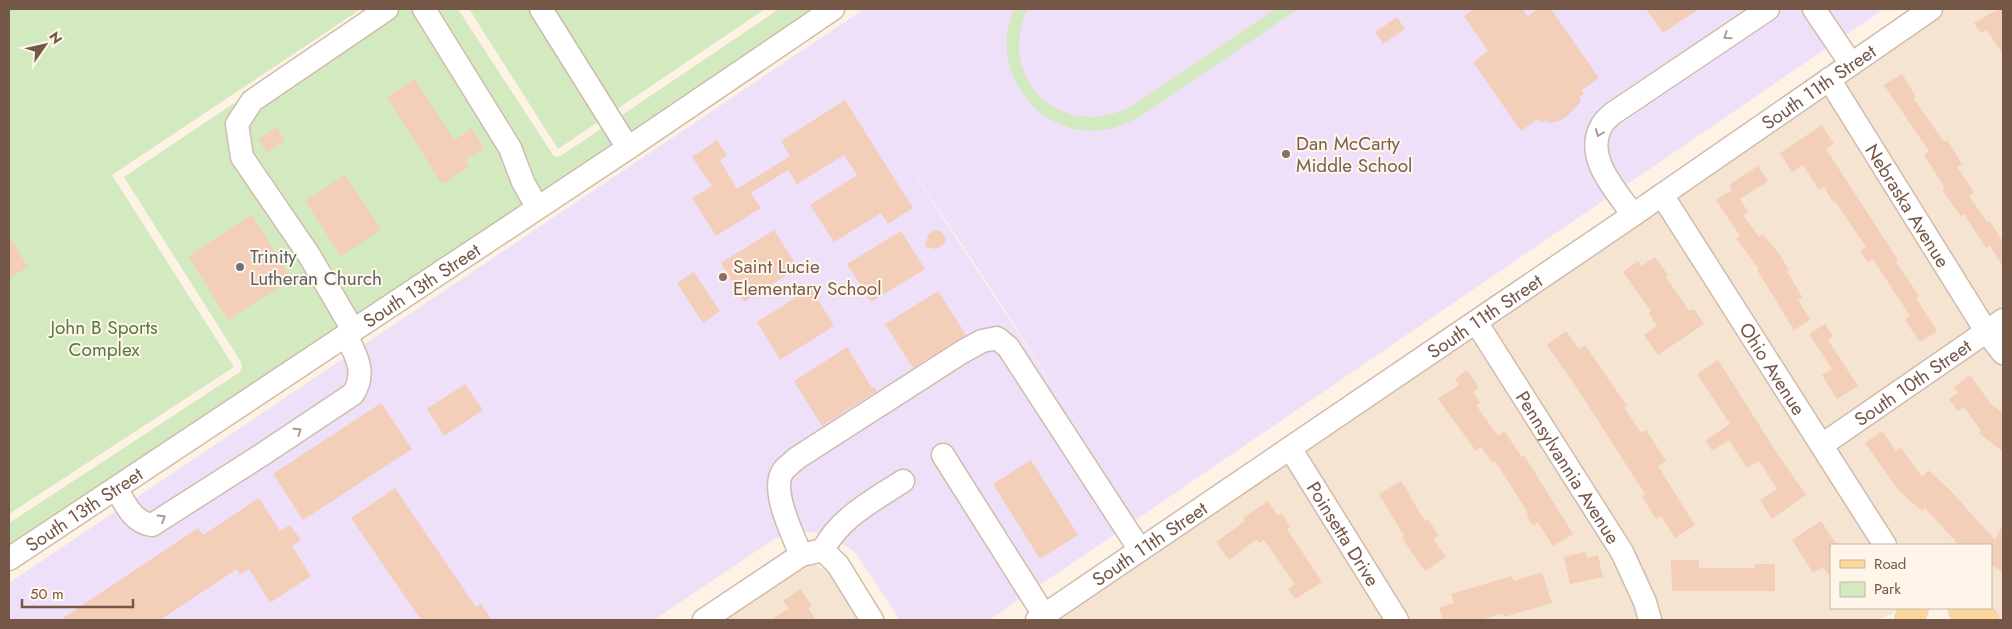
<svg xmlns="http://www.w3.org/2000/svg" width="2012" height="629" font-family="Jost,sans-serif">
<style>
.residential{fill:#f4e4d1}
.education{fill:#efe0f9;fill-rule:evenodd}
.green{fill:#d3eac1}
.building{fill:#f3cfba}
.lines{fill:none;stroke-linecap:round;stroke-linejoin:round}
.minor-casing{stroke:#d0bbac;stroke-width:25}
.major-casing{stroke:#dbd3cf;stroke-width:30}
.minor{stroke:#fff;stroke-width:22}
.major{stroke:#fdd69a;stroke-width:28}
.oneway{stroke:#ac9a91}
.education-dot{fill:#8d6e63;stroke:#fff6e9;stroke-width:2}
.worship-dot{fill:#6b7280;stroke:#fff6e9;stroke-width:2}
.labels{text-anchor:middle;stroke-width:4;stroke-linejoin:round;paint-order:stroke}
.street-label{font-size:19px;fill:#755748;stroke:#fff6e9}
.education-label{font-size:19px;fill:#785e54;stroke:#fff6e9;text-anchor:start}
.worship-label{font-size:19px;fill:#5b616d;stroke:#fff6e9;text-anchor:start}
.park-label{font-size:19px;fill:#537b40;stroke:#fff6e9}
</style>
<rect width="100%" height="100%" fill="#fdf2e3"/>
<g class="residential">
<path d="M1945 9H2003V310L1990 320 1840 81Z"/>
<path d="M1826 90 1975 330 1823 435 1673 197Z"/>
<path d="M1659 206 1877 545H1831V608H1900L1891 614 1877 620H1658L1488 324Z"/>
<path d="M1474 334 1615 557 1641 620H1407L1302 451Z"/>
<path d="M1984 342 2003 368V620L1965 608H1991V545H1900L1892 537 1832 448Z"/>
<path d="M1287 461 1387 620H1054Z"/>
<path d="M803 563 814 564 830 573 860 620H717Z"/>
</g>
<path class="education" d="M864 9H1884L989 620H900L854 551 826 534 800 531 774 539 654 620H9V583ZM884 128 981 273 1077 423Z"/>
<g class="green">
<path d="M9 9H361L112 175 234 367 9 514Z"/>
<path d="M374 9H458L553 155 557 157 562 155 604 127 616 146 9 549V523L240 372 242 367 241 362 124 177Z"/>
<path d="M469 9H765L558 149Z"/>
<path d="M779 9H819L631 136 619 117Z"/>
<path d="M1014 9H1028C994 80 1065 144 1133 105L1275 9H1298L1141 116C1125 125 1108 131 1090 131 1029 129 989 63 1014 9Z"/>
</g>
<g class="building">
<path d="M1474 9H1522L1528 16 1538 9H1551L1599 78 1582 90 1584 94 1579 97 1581 101 1568 116 1559 121 1549 123 1546 120 1541 123 1538 119 1521 131 1473 62 1488 51 1464 16Z"/>
<path d="M1646 9H1699L1663 33Z"/>
<path d="M1998 9H2003V55L1987 30 1981 33 1974 23Z"/>
<path d="M1397 17 1405 29 1383 44 1375 32Z"/>
<path d="M1902 74 1916 97 1914 99 1944 142 1947 140 1962 164 1957 167 1974 192 1969 196 1987 222 1990 221 2003 242V267L1990 246 1986 248 1964 214 1961 216 1942 190 1945 188 1924 155 1929 151 1884 85Z"/>
<path d="M415 79 454 140 472 128 484 148 465 160 469 167 442 184 387 97Z"/>
<path d="M845 100 913 208 888 224 881 213 834 242 810 205 857 175 844 155 797 184 788 170 751 193 761 208 716 236 692 198 712 186 692 157 717 140 727 156 720 160 737 189 790 156 781 141Z"/>
<path d="M1822 125 1834 144 1826 149 1898 260 1896 262 1919 296 1916 298 1937 331 1920 342 1905 320 1910 316 1873 259 1868 262 1860 251 1866 247 1835 201 1833 202 1824 187 1819 190 1803 165 1792 172 1780 153Z"/>
<path d="M276 127 285 140 268 153 258 140Z"/>
<path d="M1758 166 1768 181 1740 199 1748 212 1743 215 1759 237 1763 234 1780 255 1789 270 1787 271 1802 297 1798 300 1810 320 1794 330 1757 270 1759 269 1736 238 1740 236 1716 200 1732 190 1729 185Z"/>
<path d="M345 175 381 230 341 256 305 201Z"/>
<path d="M252 215 292 279 228 320 188 256Z"/>
<path d="M774 230 798 268 744 302 721 263Z"/>
<path d="M935 230 941 231 946 239 944 244 936 249 925 247 928 235Z"/>
<path d="M901 231 925 269 871 302 847 264Z"/>
<path d="M9 236 28 267 9 279Z"/>
<path d="M1655 257 1668 275 1666 277 1689 311 1694 309 1704 324 1658 355 1644 335 1657 326 1649 313 1651 311 1623 272 1638 261 1642 266Z"/>
<path d="M694 272 720 311 703 323 677 283Z"/>
<path d="M811 288 834 326 780 360 757 322Z"/>
<path d="M938 291 966 335 913 368 885 324Z"/>
<path d="M1825 324 1833 336 1828 340 1858 386 1837 399 1822 375 1832 369 1809 334Z"/>
<path d="M1566 331 1579 349 1585 345 1627 406 1624 407 1641 433 1646 430 1666 461 1658 466 1695 525 1675 538 1661 516 1656 519 1642 496 1645 494 1579 391 1547 345Z"/>
<path d="M847 347 872 388 874 387 877 391 822 426 794 381Z"/>
<path d="M1718 360 1775 450 1806 495 1772 519 1760 500 1777 489 1759 461 1747 468 1729 440 1712 451 1706 440 1730 424 1697 374Z"/>
<path d="M1467 370 1479 388 1473 392 1480 403 1476 405 1498 436 1504 431 1522 457 1524 455 1573 534 1553 546 1538 522 1533 526 1526 514 1528 513 1495 461 1493 463 1481 447 1476 451 1438 399 1459 385 1455 379Z"/>
<path d="M1970 375 1991 404 2003 413V452L1979 433 1981 431 1964 407 1958 411 1949 399 1958 393 1954 387Z"/>
<path d="M465 384 483 410 444 436 427 409Z"/>
<path d="M381 403 412 449 303 520 273 474Z"/>
<path d="M1882 431 1896 451 1901 448 1922 477 1928 470 1949 489 1995 540 2003 525V572L1991 565V545H1959L1925 508 1922 511 1899 491 1865 443Z"/>
<path d="M1031 460 1078 535 1040 559 993 484Z"/>
<path d="M1401 481 1425 521 1428 519 1439 536 1433 539 1446 557 1425 571 1402 538 1404 536 1379 494Z"/>
<path d="M395 488 476 607 481 604 492 620H421L351 518Z"/>
<path d="M259 498 280 531 290 525 301 540 292 546 311 576 270 603 249 569 240 575 237 569 160 620H60L198 528 203 535Z"/>
<path d="M1268 501 1278 516 1282 513 1290 527 1287 529 1322 582 1295 599 1288 589 1295 584 1264 540 1259 543 1257 539 1229 560 1216 542 1245 521 1243 518Z"/>
<path d="M1821 521 1837 545H1831V578L1823 567 1813 573 1792 540Z"/>
<path d="M1585 552 1587 558 1598 555 1603 577 1570 584 1564 557Z"/>
<path d="M1671 560H1699V568H1755V564H1775V591H1672Z"/>
<path d="M1542 572 1552 603 1504 617 1503 613 1480 620H1443L1439 608 1454 603 1451 594 1512 576 1514 581Z"/>
<path d="M800 589 812 606 808 608 816 620H771L789 608 783 601Z"/>
</g>
<g class="lines">
<defs>
<g id="minor">
<path d="M424 9 510 148 523 182 537 207"/>
<path d="M541 9 628 148"/>
<path d="M1814 9 1851 64"/>
<path id="s1" d="M1829 79 1986 331 2003 353"/>
<path id="s2" d="M1662 195 1885 545"/>
<path d="M1633 215C1616 190 1583 157 1602 125 1604 121 1609 117 1612 114L1768 9"/>
<path id="s3" d="M1476 322 1622 552 1645 602 1650 620"/>
<path d="M353 330 309 255 242 157 237 124 252 101 387 9"/>
<path id="s4" d="M1822 445 2003 320"/>
<path id="s5" d="M1290 448 1397 620"/>
<path d="M943 455 1044 615"/>
<path d="M116 488C125 503 132 522 152 525L263 454 353 394C367 373 356 355 346 335"/>
<path d="M823 550C839 518 874 500 903 481"/>
<path d="M823 550 838 565 872 620"/>
<path d="M801 555C793 535 770 490 783 471 787 466 793 462 797 458L962 352 982 341 997 338 1008 347 1140 550"/>
<path id="s6" d="M9 559 628 148 833 9"/>
<path d="M704 620 801 555 823 550"/>
<path id="s7" d="M1037 620 1633 215 1931 9"/>
</g>
<g id="major">
<path d="M1963 610 1984 620"/>
<path d="M1909 620 1914 608"/>
</g>
</defs>
<use href="#minor" class="minor-casing"/>
<use href="#major" class="major-casing"/>
<use href="#minor" class="minor"/>
<use href="#major" class="major"/>
</g>
<defs><path id="oneway-chevron" d="M-2-3.5L2.5 0L-2 3.5" fill="none" stroke-width="1.6" stroke-linecap="round" stroke-linejoin="round" transform="scale(1.25)"/></defs>
<g class="oneway">
<use href="#oneway-chevron" transform="translate(1727 36) rotate(146)"/>
<use href="#oneway-chevron" transform="translate(1599 133) rotate(111)"/>
<use href="#oneway-chevron" transform="translate(298 431) rotate(-34)"/>
<use href="#oneway-chevron" transform="translate(162 518) rotate(-32)"/>
</g>
<g class="education-dot">
<circle cx="1286" cy="154" r="5"/>
<circle cx="723" cy="277" r="5"/>
</g>
<circle class="worship-dot" cx="240" cy="267" r="5"/>
<g class="labels">
<g class="street-label">
<text dy="7" stroke="none"><textPath href="#s7" startOffset="946">South 11th Street</textPath></text>
<text dy="7" stroke="none"><textPath href="#s1" startOffset="149">Nebraska Avenue</textPath></text>
<text dy="7" stroke="none"><textPath href="#s6" startOffset="495">South 13th Street</textPath></text>
<text dy="7" stroke="none"><textPath href="#s7" startOffset="541">South 11th Street</textPath></text>
<text dy="7" stroke="none"><textPath href="#s2" startOffset="206">Ohio Avenue</textPath></text>
<text dy="7" stroke="none"><textPath href="#s4" startOffset="110">South 10th Street</textPath></text>
<text dy="7" stroke="none"><textPath href="#s3" startOffset="172">Pennsylvannia Avenue</textPath></text>
<text dy="7" stroke="none"><textPath href="#s6" startOffset="90">South 13th Street</textPath></text>
<text dy="7" stroke="none"><textPath href="#s5" startOffset="101">Poinsetta Drive</textPath></text>
<text dy="7" stroke="none"><textPath href="#s7" startOffset="136">South 11th Street</textPath></text>
</g>
<g class="education-label">
<text x="1296" y="150">Dan McCarty<tspan x="1296" dy="22">Middle School</tspan></text>
<text x="733" y="273">Saint Lucie<tspan x="733" dy="22">Elementary School</tspan></text>
</g>
<g class="worship-label">
<text x="250" y="263">Trinity<tspan x="250" dy="22">Lutheran Church</tspan></text>
</g>
<g class="park-label">
<text x="104" y="334">John B Sports<tspan x="104" dy="22">Complex</tspan></text>
</g>
</g>
<rect width="2012" height="629" fill="none" stroke="#755748" stroke-width="20"/>
<rect x="1830" y="544" width="162" height="65" fill="#fff6e9" stroke="#c8b6a9"/>
<rect x="1840" y="560" width="25" height="8" fill="#fdd69a" stroke="#c8b6a9"/>
<text x="1874" y="569" font-size="15" fill="#755748">Road</text>
<rect x="1840" y="582" width="25" height="15" fill="#d3eac1" stroke="#c8b6a9"/>
<text x="1874" y="594" font-size="15" fill="#755748">Park</text>
<g transform="translate(45 45) rotate(56)" stroke="#fff6e9" stroke-width="4" paint-order="stroke">
<path d="M0-4L9 19L0 12L-9 19Z" fill="#755748"/>
<text y="-8" font-size="14" font-weight="bold" text-anchor="middle" fill="#755748">N</text>
</g>
<path d="M22 599v8h111v-8" fill="none" stroke="#755748" stroke-width="2.5"/>
<text x="30" y="599" font-size="15" fill="#755748" stroke="#fff6e9" stroke-width="4" paint-order="stroke">50 m</text>
</svg>
